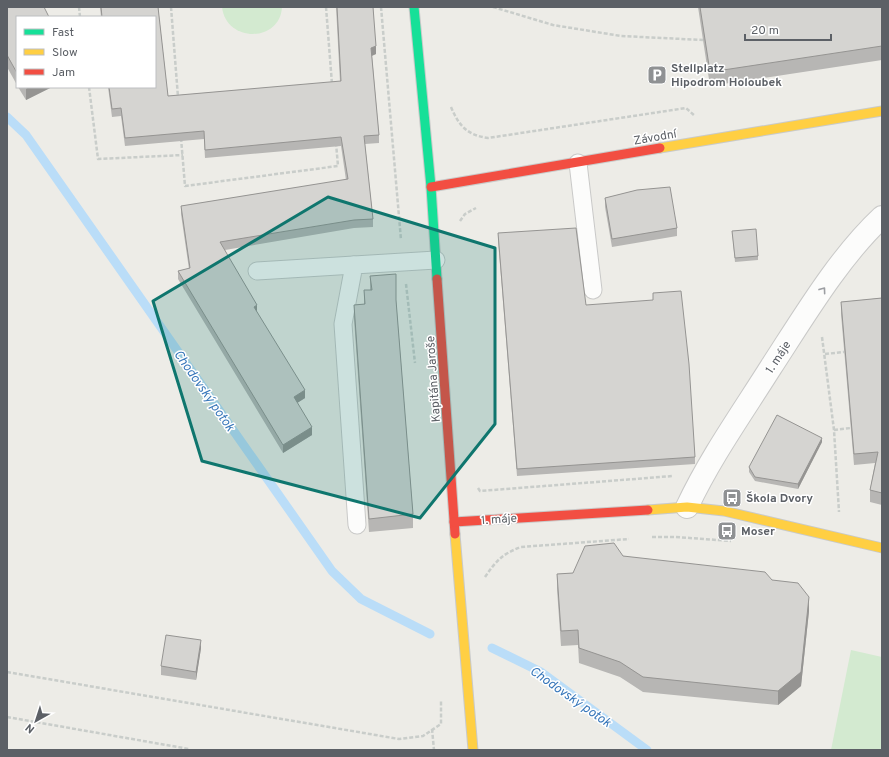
<svg xmlns="http://www.w3.org/2000/svg" width="889" height="757" font-family="Overpass,sans-serif">
<style>
.green{fill:#d3ead0}
.lines{fill:none;stroke-linecap:round;stroke-linejoin:round}
.stream{stroke:#baddf8;stroke-width:9}
.lane-casing{stroke:#c9c9c8;stroke-width:19}
.street-casing{stroke:#c9c9c8;stroke-width:24}
.fast-casing{stroke:#c9cac9;stroke-width:11}
.slow-casing{stroke:#c9cac9;stroke-width:11}
.jam-casing{stroke:#c9cac9;stroke-width:11}
.path{stroke:#c9cdca;stroke-width:2.5;stroke-dasharray:4 2;stroke-linecap:butt}
.lane{stroke:#fcfcfb;stroke-width:17}
.street{stroke:#fcfcfb;stroke-width:22}
.fast{stroke:#16e098;stroke-width:9}
.slow{stroke:#ffcf43;stroke-width:9}
.jam{stroke:#f24e42;stroke-width:9}
.wall{fill:#b7b6b4}
.shaded-wall{fill:#959492}
.building{fill:#d5d4d1;stroke:#959492}
.oneway{stroke:#9c9ea2}
.marked{fill:#0f766e;fill-opacity:0.2;stroke:#0f766e;stroke-width:3;stroke-linejoin:round}
.labels{text-anchor:middle;stroke-width:3;stroke-linejoin:round;paint-order:stroke}
.poi-label{font-size:12px;font-weight:bold;fill:#5c6066;stroke:#fff;text-anchor:start}
.street-label{font-size:12px;fill:#5c6066;stroke:#fff}
.water-label{font-size:13px;font-style:italic;fill:#3877ba;stroke:#fff}
</style>
<rect width="100%" height="100%" fill="#edece7"/>
<g class="green">
<path d="M222 7H282C280 43 226 43 222 7Z"/>
<path d="M851 650 882 657V750H831Z"/>
</g>
<g class="lines">
<g class="stream">
<path d="M7 117 26 135 332 571 361 599 430 634"/>
<path d="M492 648 541 672 647 750"/>
</g>
<defs>
<g id="lane">
<path d="M578 163 593 290"/>
<path d="M257 271 354 265"/>
<path d="M357 525 343 324 354 265 436 260"/>
</g>
<path id="street" d="M687 507C710 458 742 413 771 367 803 318 839 257 882 217"/>
<path id="fast" d="M414 7 431 187 437 279"/>
<g id="slow">
<path d="M660 148 882 111"/>
<path d="M648 510 687 507 724 511 882 548"/>
<path d="M455 534 473 750"/>
</g>
<g id="jam">
<path d="M431 187 660 148"/>
<path d="M437 279 455 534"/>
<path d="M454 522 648 510"/>
</g>
</defs>
<use href="#lane" class="lane-casing"/>
<use href="#street" class="street-casing"/>
<use href="#fast" class="fast-casing"/>
<use href="#slow" class="slow-casing"/>
<use href="#jam" class="jam-casing"/>
<g class="path">
<path d="M79 7 80 17"/>
<path d="M171 7 178 97"/>
<path d="M326 7 332 84"/>
<path d="M381 7 401 240"/>
<path d="M493 7 553 25 621 36 703 40"/>
<path d="M89 87 98 159 183 155"/>
<path d="M451 107C459 126 467 135 488 138L686 108 695 116"/>
<path d="M181 138 185 186 338 166 336 143"/>
<path d="M460 221 465 214 476 208"/>
<path d="M406 284 415 363"/>
<path d="M822 337 834 430 839 512"/>
<path d="M825 354 844 352"/>
<path d="M834 430 851 428"/>
<path d="M478 488 480 491 673 476"/>
<path d="M652 537H676L731 541"/>
<path d="M485 577C496 561 502 554 521 547L629 539"/>
<path d="M7 672 399 739 423 736 441 724V701"/>
<path d="M7 717 189 749"/>
<path d="M432 729 434 750"/>
</g>
<use href="#lane" class="lane"/>
<use href="#street" class="street"/>
<use href="#fast" class="fast"/>
<use href="#slow" class="slow"/>
<use href="#jam" class="jam"/>
</g>
<g class="wall">
<path d="M7 7 17 17V85L7 67Z"/>
<path d="M100 7H158L168 96 340 82 336 7H373L376 54 372 56 379 135V143L365 144 373 219V227L354 228 225 250 257 312 305 398 297 403 312 435 283 453 178 279V271L189 269 181 214V206L346 180 341 146 205 158 204 139 125 146 121 116 112 117 108 87H155V17H101Z"/>
<path d="M698 7H882V60L710 86Z"/>
<path d="M18 87H52L26 100Z"/>
<path d="M605 198 677 228V236L612 247 605 207Z"/>
<path d="M732 231 758 256V260L735 262Z"/>
<path d="M498 233 586 305 695 457V464L517 476 498 240Z"/>
<path d="M370 276 396 300 413 514V528L369 532 354 319V305L364 304V290H370Z"/>
<path d="M882 298V505L870 502V490L875 463 854 465 841 314V302Z"/>
<path d="M822 442 798 489 755 481 749 472V467Z"/>
<path d="M623 556 772 580 809 611 801 686 778 705 643 692 620 677 579 663 578 645 561 646 557 589V574L573 573Z"/>
<path d="M201 648 196 680 161 675V666Z"/>
</g>
<g class="shaded-wall">
<path d="M376 46V54L371 56V48Z"/>
<path d="M29 87H52L26 100V89Z"/>
<path d="M257 305V313L254 307Z"/>
<path d="M305 390V398L294 405V397Z"/>
<path d="M312 427V435L283 453V445Z"/>
<path d="M822 438V442L798 489V484Z"/>
<path d="M809 597V611L801 686 778 705V691Z"/>
<path d="M201 640V648L196 680V672Z"/>
</g>
<g class="building">
<path d="M7 7H44L49 17H17V73L7 55Z"/>
<path d="M101 7H158L168 96 341 81 337 7H373L376 46 371 48 379 135 364 136 373 219 354 220 220 242 257 305 254 307 305 390 294 397 312 427 283 445 178 271 190 268 181 206 348 179 341 137 205 150 204 131 125 138 121 108 112 109 109 87H155V17H102Z"/>
<path d="M700 7H882V46L710 72Z"/>
<path d="M670 187 677 228 612 239 605 198 637 190Z"/>
<path d="M576 228 586 305 653 300V293L681 291 689 364 695 457 517 469 498 233Z"/>
<path d="M756 229 758 256 735 258 732 231Z"/>
<path d="M396 274V300L413 514 369 519 354 305 365 304 364 290H372L370 276Z"/>
<path d="M882 298V493L870 490 878 452 854 454 841 302Z"/>
<path d="M777 415 822 438 798 484 755 477 749 467Z"/>
<path d="M614 543 623 556 765 572 772 580 798 583 809 597 801 672 778 691 643 677 620 662 579 648 578 630 561 631 557 574 573 573 585 546Z"/>
<path d="M166 635 201 640 196 672 161 666Z"/>
</g>
<defs><path id="oneway-chevron" d="M-2-3.5L2.5 0L-2 3.5" fill="none" stroke-width="1.6" stroke-linecap="round" stroke-linejoin="round"/></defs>
<use class="oneway" href="#oneway-chevron" transform="translate(823 290) rotate(-54)"/>
<path class="marked" d="M328 197 495 248V424L420 518 202 461 153 301Z"/>
<defs>
<symbol id="parking-square" viewBox="-11 -11 22 22"><rect x="-9" y="-9" width="18" height="18" rx="4" fill="#8f9193" stroke="#fff"/><path d="M-3.5-5.5H1a3.5 3.5 0 0 1 0 7H-1V5.5H-3.5ZM-1-3.4V-.6H.8a1.4 1.4 0 0 0 0-2.8Z" fill="#fff"/></symbol>
<symbol id="bus-square" viewBox="-11 -11 22 22"><rect x="-9" y="-9" width="18" height="18" rx="4" fill="#8f9193" stroke="#fff"/><path d="M-5-6H5V4H4V6H2V4H-2V6H-4V4H-5ZM-3.5-4V0h7V-4ZM-3.5 1.2v1.5H-2V1.2ZM2 1.2v1.5H3.5V1.2Z" fill="#fff"/></symbol>
</defs>
<g fill-rule="evenodd">
<use href="#parking-square" x="646" y="64" width="22" height="22"/>
<use href="#bus-square" x="721" y="487" width="22" height="22"/>
<use href="#bus-square" x="716" y="520" width="22" height="22"/>
</g>
<g class="labels">
<g class="poi-label">
<text x="671" y="72">Stellplatz<tspan x="671" dy="14">Hipodrom Holoubek</tspan></text>
<text x="746" y="502">Škola Dvory</text>
<text x="741" y="535">Moser</text>
</g>
<g class="street-label">
<text transform="translate(655 137) rotate(-10)" y="4">Závodní</text>
<text transform="translate(778 357) rotate(-57)" y="4">1. máje</text>
<text transform="translate(433 379) rotate(-94)" y="4">Kapitána Jaroše</text>
<text transform="translate(499 519) rotate(-4)" y="4">1. máje</text>
</g>
<g class="water-label">
<text transform="translate(205 390) rotate(55)" y="5">Chodovský potok</text>
<text transform="translate(571 696) rotate(35)" y="5">Chodovský potok</text>
</g>
</g>
<rect width="889" height="757" fill="none" stroke="#5c6066" stroke-width="16"/>
<rect x="16" y="16" width="140" height="72" fill="#ffffff" stroke="#bebfc2"/>
<rect x="24" y="29" width="20" height="6" fill="#16e098" stroke="#bebfc2"/>
<text x="52" y="36" font-size="12" fill="#5c6066">Fast</text>
<rect x="24" y="49" width="20" height="6" fill="#ffcf43" stroke="#bebfc2"/>
<text x="52" y="56" font-size="12" fill="#5c6066">Slow</text>
<rect x="24" y="69" width="20" height="6" fill="#f24e42" stroke="#bebfc2"/>
<text x="52" y="76" font-size="12" fill="#5c6066">Jam</text>
<g transform="translate(36 721) rotate(219)" stroke="#ffffff" stroke-width="3" paint-order="stroke">
<path d="M0-3L7 15L0 10L-7 15Z" fill="#5c6066"/>
<text y="-6" font-size="11" font-weight="bold" text-anchor="middle" fill="#5c6066">N</text>
</g>
<path d="M745 34v6h86v-6" fill="none" stroke="#5c6066" stroke-width="2"/>
<text x="751" y="34" font-size="12" fill="#5c6066" stroke="#ffffff" stroke-width="3" paint-order="stroke">20 m</text>
</svg>
